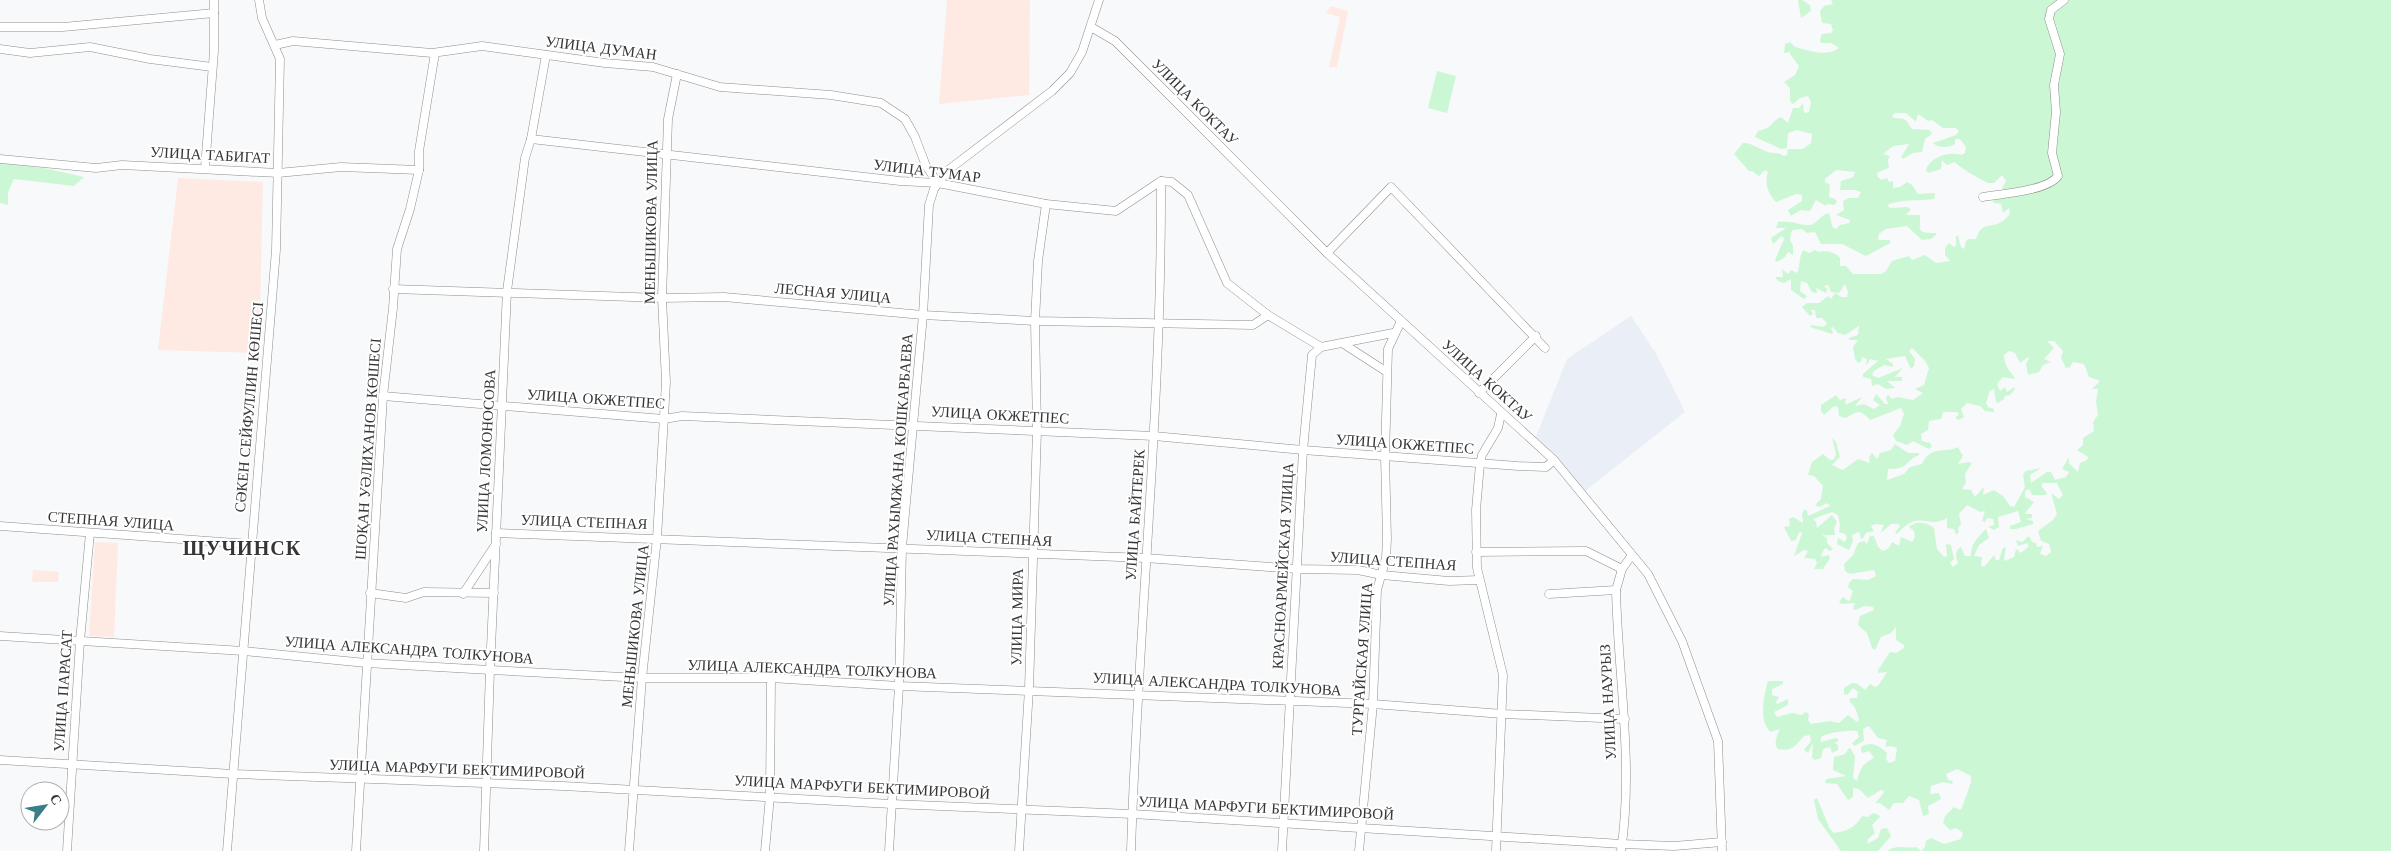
<svg xmlns="http://www.w3.org/2000/svg" width="2391" height="851" font-family="'Libre Baskerville',serif">
<style>
.built{fill:#eaeff7}
.industrial{fill:#feeae3}
.green{fill:#ccf7d5}
.lines{fill:none;stroke-linecap:round;stroke-linejoin:round}
.minor-casing{stroke:#8c8d8e;stroke-width:9}
.minor{stroke:#fff;stroke-width:8}
.labels{text-anchor:middle;stroke-width:4;stroke-linejoin:round;paint-order:stroke}
.street-label{font-size:15px;fill:#363637;stroke:#fff}
.district-label{font-size:20px;font-weight:bold;letter-spacing:1px;fill:#363637;stroke:#fff}
</style>
<rect width="100%" height="100%" fill="#f8f9fa"/>
<path class="built" d="M1631 316 1655 352 1685 412 1585 491 1556 458 1535 439 1567 359Z"/>
<g class="industrial">
<path d="M947 0H1030L1029 95 939 104Z"/>
<path d="M1331 6 1348 11 1337 67H1329L1340 17 1326 13Z"/>
<path d="M178 178 263 182 259 353 158 350Z"/>
<path d="M95 542 118 543 114 637 89 636Z"/>
<path d="M33 570 59 572 58 582H32Z"/>
</g>
<g class="green">
<path d="M1798 0H1802L1810 5 1811 11 1801 18Z"/>
<path d="M1831 0H2391V851H1887C1897 844 1906 849 1916 847L1921 851 1925 847 1926 841 1931 838 1944 844 1961 839 1963 833 1956 828 1950 830 1943 823 1945 816 1954 807 1960 810 1962 808 1971 782V776L1957 769 1946 774 1948 780 1953 781 1952 784 1943 782 1931 786 1930 794 1939 793 1941 799 1928 806 1929 814 1923 816 1919 800 1909 796 1903 803H1894L1889 810 1880 803H1875L1883 794 1884 791 1881 790 1868 798 1859 789 1853 788V797L1848 800 1837 784 1825 783 1826 779 1846 776 1833 770 1834 757 1845 754 1849 748 1851 749 1855 757 1853 778 1857 781C1860 769 1862 764 1874 758L1869 751 1863 753 1861 751V747C1872 741 1878 745 1887 753L1886 759 1889 763 1895 761 1897 748 1891 746 1885 747 1887 740 1878 738 1869 726 1863 729 1864 741 1854 746 1852 743 1859 737 1857 731C1848 730 1830 732 1821 737V742L1836 738 1839 740 1835 743 1838 745V750L1832 753 1830 747 1823 749 1821 758 1815 760 1812 758 1813 743 1808 753 1804 750 1811 741 1810 735 1804 736C1795 746 1792 752 1778 749 1773 743 1777 736 1780 729L1771 732C1758 723 1764 695 1768 681H1783V684L1772 689V695L1779 697 1776 702 1777 704 1788 699V705L1774 712 1777 717 1792 713 1801 715 1806 712 1809 714 1808 720 1811 724 1830 721 1839 723 1848 715 1857 722 1859 719 1855 708 1849 700 1851 698H1857L1858 692 1853 688 1847 695 1844 694V688L1852 683 1858 684 1865 690 1870 684 1875 687 1878 686 1887 672 1878 673V670L1890 652 1896 653 1904 648V645L1896 640V627L1891 633 1881 637 1875 650 1872 648 1867 633 1858 625 1860 616 1874 610 1873 607 1864 606 1856 610 1853 609 1855 603 1841 604 1839 602 1843 597 1848 601 1850 600 1853 591 1848 587 1849 583 1853 579 1868 580 1876 576 1874 570 1850 574 1845 571 1844 564 1853 555 1858 543 1864 541 1867 544 1870 536H1874L1878 547 1883 551 1889 548 1892 542 1899 546 1901 537 1912 542 1915 537 1914 531 1909 527C1917 520 1926 522 1934 528L1937 549 1944 557 1947 556 1946 544 1951 545 1954 559 1950 563 1953 567 1958 563C1956 557 1954 551 1961 547L1965 556H1971C1970 545 1978 537 1986 529L1989 538 1979 545 1974 556 1982 557 1981 565 1984 567 1994 555 1996 560H1999L2003 548 2006 547 2004 559 2005 561 2014 557 2016 549 2021 553 2028 547V543L2018 546 2016 540 2022 542 2029 536 2032 542 2036 543 2037 547 2043 546 2040 554 2046 556 2051 552 2049 544 2041 541 2038 531 2053 520 2057 514 2051 493 2059 499 2063 495 2057 483H2042V487L2047 493 2046 495H2032L2029 489 2025 491V497L2034 502 2025 513 2026 514H2032V518L2026 519 2033 521V524L2016 529H2010V526L2021 522 2018 511 1998 517 1999 527 1994 530 1988 527 1994 525 1993 519 1987 518 1985 522 1982 521 1985 511 1980 512 1967 505 1959 514 1961 524 1958 528 1959 532 1956 535 1954 529 1947 528V518C1927 530 1920 508 1897 534L1895 533 1900 526 1898 524H1891L1882 532 1881 531 1884 525 1875 524 1871 526 1874 531 1866 533 1863 538 1861 539 1859 532 1852 535 1853 541 1849 550 1837 544 1838 538 1845 542 1847 538 1845 534 1839 532 1840 525 1838 515 1832 512 1813 519 1816 522 1817 528 1832 515 1837 522 1834 528 1835 535H1822L1827 538V543L1833 549 1830 551 1825 548 1821 555 1822 557 1828 555 1830 558 1823 569H1814L1817 563 1815 559 1804 558 1808 551 1804 550 1794 556 1802 533 1799 532 1796 540 1791 541 1784 527 1790 526 1789 519 1793 517 1803 523 1802 514 1804 510H1807L1808 516 1830 506 1827 503 1819 507 1815 505 1821 499 1823 486 1814 476 1808 475 1812 462 1823 454 1830 460 1834 459 1836 454 1832 438 1836 442 1840 457 1832 465 1843 470 1858 459 1870 463 1869 457 1872 453 1877 459 1880 453 1891 450 1895 444 1908 453H1919V455C1903 462 1910 469 1888 469L1887 480 1904 474 1910 467 1922 464C1931 444 1946 454 1958 447L1963 456 1958 464 1969 462 1972 463 1965 474 1966 482 1962 489 1971 490 1975 497 1984 487 1983 495 1994 490 2003 496 2010 506 2014 507 2025 487 2023 474 2026 471 2041 468 2030 475 2031 483 2047 472H2051L2055 480 2066 477 2069 472 2062 469 2069 457V463L2078 472 2080 463 2087 460 2088 457 2077 450 2083 445V438L2094 431 2093 422 2098 415 2096 402 2098 389H2092L2100 381 2089 377 2084 364 2073 362 2070 367 2066 368 2061 358 2063 351 2054 341H2047L2054 348 2044 359 2051 362 2043 365 2039 372 2028 375 2026 364 2029 358 2028 357 2020 363 2015 353 2009 351 2004 355C2005 370 2011 370 2015 379L2003 377 1997 384 2000 391 2005 387 2007 392 2014 387 2015 389 2010 395 2005 396 2004 399 1998 403 1996 402 1994 389 1990 391 1986 403 1988 407 1994 409V412L1985 411 1980 406 1967 403 1961 409 1964 417 1959 420 1955 418 1959 414 1957 412H1943L1941 419 1929 421 1928 430 1921 434 1922 441 1930 443 1932 446 1929 449 1913 441 1907 445 1896 441 1893 435 1900 426 1904 414 1901 408 1870 420C1860 409 1857 411 1846 418L1839 416 1838 407 1834 406 1824 415 1821 411V405L1836 395 1840 400 1846 398 1845 403 1847 404 1862 397 1855 406 1864 404 1874 409 1880 405 1873 400 1876 394 1885 404H1888L1886 398 1888 395 1892 399 1898 397 1913 400 1923 393 1915 389 1924 385 1929 368 1925 361 1912 348 1909 351 1915 359 1914 366 1911 369 1905 356 1886 359 1893 364V367L1884 365 1874 371 1872 375 1878 378 1903 368 1895 377H1902V381H1887L1895 388 1886 389 1878 384 1872 386 1871 379 1863 377V374L1878 361 1870 359 1866 366 1867 359 1862 357 1861 362 1858 363 1855 359 1853 347 1858 340H1849V338L1858 335 1859 326 1845 335 1838 333 1833 327 1831 328 1833 333 1832 334 1810 327 1811 325 1824 327 1827 323 1822 318H1816L1815 310H1811L1813 314 1810 316 1802 307 1807 303H1819L1828 296 1831 299 1835 293 1841 297H1847L1848 292 1845 284 1839 293 1831 292 1828 285 1824 286 1827 289 1826 293 1816 288 1817 293H1815L1811 291 1807 283 1801 281 1800 291 1807 296 1804 299 1791 290V279L1784 283 1778 281 1775 277H1783L1782 269 1788 274 1791 270 1797 273C1801 266 1798 256 1804 250L1809 253 1815 250 1819 252C1827 250 1835 252 1840 258V266H1846L1853 274H1881L1886 271 1892 261 1909 256 1912 260 1925 255 1936 263 1950 261 1945 255V248L1949 243 1954 247 1956 246V236H1958L1961 247 1964 249 1966 241 1969 239H1976C1982 221 1989 229 2001 222 2004 221 2007 217 2010 214L2009 208 2003 213 2001 204 1994 203 1992 199 2008 192 2002 188 2006 181 2002 175 1994 183H1988C1980 179 1958 167 1955 162L1947 165 1942 160 1941 169 1928 173 1926 170C1930 157 1949 151 1962 155L1965 153 1966 147 1960 139H1955V144C1949 148 1938 148 1933 143L1956 135 1959 131 1956 128H1943L1932 120 1928 121 1918 114 1916 122 1906 113H1895L1892 116 1894 118C1908 119 1905 119 1912 129L1930 130 1932 134 1925 139 1922 152 1913 153 1903 159 1901 157 1909 144 1893 146 1883 154 1890 156 1888 160 1889 168 1878 172 1877 176 1881 180 1887 178 1889 182 1893 181V188L1900 187 1907 182 1912 185 1918 194 1935 193 1934 199C1918 201 1901 199 1887 205L1890 208 1908 207 1911 210 1906 214 1908 215H1920C1921 230 1915 233 1936 233V235L1931 239 1922 240 1907 226 1886 229 1879 234 1878 240H1890V243L1866 256 1842 244H1821L1815 232 1807 233 1802 229 1793 230 1791 233 1790 240 1793 246V255L1788 252 1785 257 1777 262 1775 260 1784 239 1782 236 1773 244 1771 238 1786 228H1776L1778 222C1791 220 1801 226 1810 225 1817 224 1820 215 1829 213L1833 228 1836 229 1840 225 1849 223 1850 220 1836 215 1844 210 1843 201 1849 198H1858L1861 192 1855 190H1840L1841 181 1853 177 1855 172 1836 170 1825 179V182L1830 185 1829 197 1835 199 1837 202 1834 205 1828 204 1826 206 1816 200 1810 211 1801 210 1791 216 1788 210 1802 201V195L1796 194 1776 202C1768 194 1764 183 1768 172L1765 170 1759 176 1752 171H1749L1734 154 1743 143C1753 143 1758 149 1768 152 1774 154 1778 152 1784 156L1787 155 1788 149H1803L1811 143 1812 134 1797 130 1788 133 1787 148 1781 149 1755 137 1758 131C1775 127 1769 123 1781 117L1788 123 1793 108H1799L1803 103 1804 113 1809 112 1811 102 1808 96 1800 98 1793 104 1790 101V88L1784 82 1795 75 1799 66 1790 54V52L1784 53 1785 44 1790 42 1795 47C1809 50 1826 58 1839 48L1831 43H1821L1820 40 1822 34 1831 33 1833 30 1831 24 1822 23 1820 11 1824 6 1833 4Z"/>
<path d="M1437 71 1456 76 1447 113 1428 108Z"/>
<path d="M0 163 44 168 84 177 74 186 14 179 8 192V205L0 203Z"/>
<path d="M1817 798 1830 829 1834 833C1847 831 1855 828 1862 816L1868 817 1873 813 1879 815 1880 817 1872 825 1875 833 1868 839 1867 844 1878 838 1881 829 1887 828 1891 836 1878 851H1841L1818 819 1814 800Z"/>
</g>
<g class="lines">
<defs>
<g id="minor">
<path d="M0 27H63L214 13"/>
<path d="M1091 27 1115 41 1327 253 1554 460 1648 574 1682 641 1718 741 1722 851"/>
<path d="M275 45 293 41 432 53 482 46 605 63 653 67 720 87 831 95 881 103 905 119 915 137 926 166 938 183"/>
<path d="M0 49 30 53 90 47 150 59 212 67"/>
<path d="M531 139 900 181 938 183 1046 204 1116 211 1161 181 1172 182 1188 195 1227 283 1268 315 1321 347 1393 333"/>
<path d="M0 159 96 168 122 165 278 173 341 167 419 170"/>
<path d="M205 168 214 51V0"/>
<path d="M1983 197C2001 194 2047 191 2058 176L2052 153 2056 112 2054 85 2060 54 2049 19 2051 10 2064 0"/>
<path d="M1327 253 1391 187 1545 348"/>
<path d="M393 289 662 298 724 297 923 315 1035 321 1253 325 1268 315"/>
<path d="M1342 343 1387 372"/>
<path d="M1479 393 1536 336"/>
<path d="M383 396 664 419 682 416 1154 436 1303 450 1518 466 1546 467 1554 460"/>
<path d="M0 526 250 544"/>
<path d="M496 533 1145 558 1298 569 1358 570 1382 575 1449 581 1479 580"/>
<path d="M1476 552 1586 551 1622 569"/>
<path d="M370 593 406 598 424 592 494 593"/>
<path d="M463 594 496 544"/>
<path d="M1549 594 1616 590"/>
<path d="M0 636 244 651 366 663 490 670 642 678H771L899 686 1373 704 1503 714 1625 719"/>
<path d="M0 760 233 774 563 786 892 804 1132 814 1622 844 1674 846 1722 842"/>
<path d="M67 851 80 641 90 533"/>
<path d="M227 851 276 250 280 59 262 18 259 0"/>
<path d="M356 851 383 396 393 308 397 249 410 209 419 170V151L435 53"/>
<path d="M484 851 490 670 507 291 525 158 531 139 546 55"/>
<path d="M629 851 642 678 657 538 666 382 662 298 668 119 677 74"/>
<path d="M765 851 770 796 771 678"/>
<path d="M889 851 899 686 902 547 923 315 929 205 934 189 947 171 1052 91 1070 73 1082 52 1099 0"/>
<path d="M1019 851 1029 689 1037 430 1035 321 1038 261 1046 204"/>
<path d="M1131 851C1138 628 1162 405 1161 181"/>
<path d="M1282 851 1303 450 1312 355 1321 347"/>
<path d="M1359 851 1373 704 1377 590 1386 558 1387 539 1385 456 1388 349 1401 321"/>
<path d="M1496 851 1503 675 1477 568 1476 510 1480 464 1482 455 1498 428 1501 414"/>
<path d="M1621 851C1634 765 1618 676 1616 590L1622 569 1632 555"/>
</g>
</defs>
<use href="#minor" class="minor-casing"/>
<use href="#minor" class="minor"/>
</g>
<g class="labels">
<g class="street-label">
<text transform="translate(601 48) rotate(7)" y="5">УЛИЦА ДУМАН</text>
<text transform="translate(1195 102) rotate(45)" y="5">УЛИЦА КОКТАУ</text>
<text transform="translate(210 155) rotate(3)" y="5">УЛИЦА ТАБИГАТ</text>
<text transform="translate(927 171) rotate(7)" y="5">УЛИЦА ТУМАР</text>
<text transform="translate(651 222) rotate(-89)" y="5">МЕНЬШИКОВА УЛИЦА</text>
<text transform="translate(833 293) rotate(5)" y="5">ЛЕСНАЯ УЛИЦА</text>
<text transform="translate(1487 381) rotate(42)" y="5">УЛИЦА КОКТАУ</text>
<text transform="translate(596 399) rotate(4)" y="5">УЛИЦА ОКЖЕТПЕС</text>
<text transform="translate(249 407) rotate(-85)" y="5">СӘКЕН СЕЙФУЛЛИН КӨШЕСІ</text>
<text transform="translate(1000 415) rotate(3)" y="5">УЛИЦА ОКЖЕТПЕС</text>
<text transform="translate(1405 444) rotate(4)" y="5">УЛИЦА ОКЖЕТПЕС</text>
<text transform="translate(368 449) rotate(-86)" y="5">ШОҚАН УӘЛИХАНОВ КӨШЕСІ</text>
<text transform="translate(486 451) rotate(-87)" y="5">УЛИЦА ЛОМОНОСОВА</text>
<text transform="translate(898 470) rotate(-86)" y="5">УЛИЦА РАХЫМЖАНА КОШКАРБАЕВА</text>
<text transform="translate(1135 515) rotate(-86)" y="5">УЛИЦА БАЙТЕРЕК</text>
<text transform="translate(111 521) rotate(4)" y="5">СТЕПНАЯ УЛИЦА</text>
<text transform="translate(584 522) rotate(2)" y="5">УЛИЦА СТЕПНАЯ</text>
<text transform="translate(989 538) rotate(3)" y="5">УЛИЦА СТЕПНАЯ</text>
<text transform="translate(1393 561) rotate(4)" y="5">УЛИЦА СТЕПНАЯ</text>
<text transform="translate(1283 566) rotate(-87)" y="5">КРАСНОАРМЕЙСКАЯ УЛИЦА</text>
<text transform="translate(1017 617) rotate(-89)" y="5">УЛИЦА МИРА</text>
<text transform="translate(635 626) rotate(-84)" y="5">МЕНЬШИКОВА УЛИЦА</text>
<text transform="translate(409 650) rotate(4)" y="5">УЛИЦА АЛЕКСАНДРА ТОЛКУНОВА</text>
<text transform="translate(1362 659) rotate(-86)" y="5">ТУРГАЙСКАЯ УЛИЦА</text>
<text transform="translate(812 669) rotate(2)" y="5">УЛИЦА АЛЕКСАНДРА ТОЛКУНОВА</text>
<text transform="translate(1217 684) rotate(3)" y="5">УЛИЦА АЛЕКСАНДРА ТОЛКУНОВА</text>
<text transform="translate(63 691) rotate(-86)" y="5">УЛИЦА ПАРАСАТ</text>
<text transform="translate(1608 702) rotate(-93)" y="5">УЛИЦА НАУРЫЗ</text>
<text transform="translate(457 769) rotate(2)" y="5">УЛИЦА МАРФУГИ БЕКТИМИРОВОЙ</text>
<text transform="translate(862 787) rotate(3)" y="5">УЛИЦА МАРФУГИ БЕКТИМИРОВОЙ</text>
<text transform="translate(1266 808) rotate(3)" y="5">УЛИЦА МАРФУГИ БЕКТИМИРОВОЙ</text>
</g>
<g class="district-label">
<text x="242" y="555">ЩУЧИНСК</text>
</g>
</g>
<g transform="translate(45 806) rotate(59)"><circle r="24" fill="#ffffff" stroke="#afafaf"/>
<path d="M0-4L9 19L0 12L-9 19Z" fill="#387f8a"/>
<text y="-8" font-size="14" font-weight="bold" text-anchor="middle" fill="#363637">С</text>
</g>
</svg>
